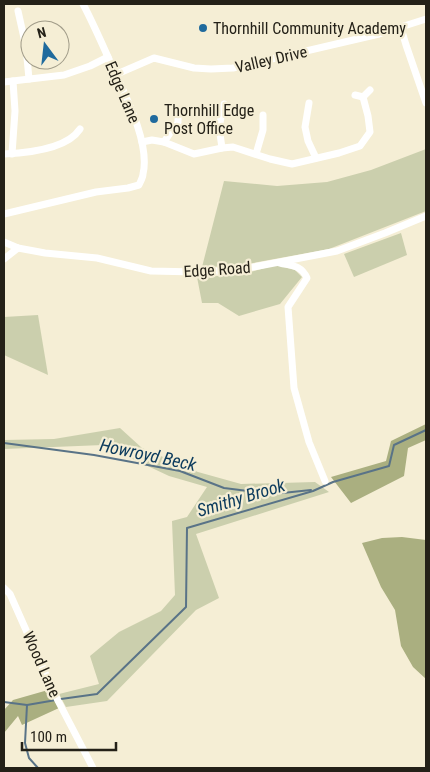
<svg xmlns="http://www.w3.org/2000/svg" width="430" height="772" font-family="'Roboto Condensed',sans-serif">
<style>
.green{fill:#cbcfad}
.forest{fill:#aaaf80}
.lines{fill:none;stroke-linecap:round;stroke-linejoin:round}
.stream{stroke:#597387;stroke-width:2}
.street{stroke:#fff;stroke-width:7}
.poi-dot{fill:#1f6a9d;stroke:#f5eed5;stroke-width:2}
.labels{text-anchor:middle;stroke-width:4.5;stroke-linejoin:round;paint-order:stroke}
.poi-label{font-size:16px;fill:#242118;stroke:#f5eed5;text-anchor:start}
.street-label{font-size:16px;fill:#242118;stroke:#f5eed5}
.water-label{font-size:18px;font-style:italic;fill:#0b3a5c;stroke:#f5eed5}
</style>
<rect width="100%" height="100%" fill="#f5eed5"/>
<g class="green">
<path d="M426 149V211L329 249 237 266 202 267 224 181 277 186 327 182 371 170Z"/>
<path d="M401 233 407 255 354 277 344 254Z"/>
<path d="M276 265 295 270 302 277 280 304 239 316 218 303H202L197 277 239 275Z"/>
<path d="M38 315 48 375 4 355V317Z"/>
<path d="M120 428 142 448 198 472 241 484 315 482 329 492 196 534 219 598 196 610 107 701 66 707 59 694 99 684 90 656 119 632 161 611 175 595 172 521 187 517 207 487 169 476 103 445 4 449V440L54 439Z"/>
</g>
<g class="forest">
<path d="M426 424V440L408 448 404 476 351 503 331 477 386 461 391 441Z"/>
<path d="M402 537 426 540V679L413 667 401 646 395 610 381 587 362 543 382 538Z"/>
<path d="M48 690 59 708 22 725 18 716 4 733V710L13 700Z"/>
</g>
<g class="lines">
<g class="stream">
<path d="M4 443 94 455 180 471 224 488 273 494 311 490"/>
<path d="M61 699 97 694 186 607 187 528 313 491 333 482 389 466 394 445 426 430"/>
<path d="M4 702 27 705 56 700"/>
<path d="M27 705 25 743 29 758 38 768"/>
</g>
<g class="street">
<path d="M18 11 26 47 29 79"/>
<path d="M401 28 406 45 426 103"/>
<path d="M117 74 154 58 194 68 211 69 233 68 379 34 426 19"/>
<path d="M4 82 64 75 90 66 108 57"/>
<path d="M355 95 363 97"/>
<path d="M309 103 305 127 308 141 316 158"/>
<path d="M142 142 152 140 164 142 194 154 222 148 233 147 270 159 292 164 339 153 360 146 370 132 368 116 363 97 370 90"/>
<path d="M164 142 174 127 178 123V117"/>
<path d="M222 148 219 127 224 104"/>
<path d="M4 154C26 153 67 149 80 129"/>
<path d="M12 154 15 111 13 81"/>
<path d="M256 154 263 130V115"/>
<path d="M4 214 96 192 128 188 139 185C140 182 143 178 143 174 151 141 121 87 108 57 100 39 92 21 83 4"/>
<path d="M4 242 18 248 45 253 97 258 151 271 197 272 238 270 337 251 385 233 426 216"/>
<path d="M4 259 18 248"/>
<path d="M280 263C292 266 301 265 307 278L288 307 294 388 309 442 325 481"/>
<path d="M4 588 10 594 54 693 93 768"/>
</g>
</g>
<g class="poi-dot">
<circle cx="203" cy="28" r="5"/>
<circle cx="154" cy="119" r="5"/>
</g>
<g class="labels">
<g class="poi-label">
<text x="213" y="34">Thornhill Community Academy</text>
<text x="164" y="116">Thornhill Edge<tspan x="164" dy="18">Post Office</tspan></text>
</g>
<g class="street-label">
<text transform="translate(271 59) rotate(-13)" y="6">Valley Drive</text>
<text transform="translate(123 92) rotate(67)" y="6">Edge Lane</text>
<text transform="translate(217 269) rotate(-4)" y="6">Edge Road</text>
<text transform="translate(42 664) rotate(66)" y="6">Wood Lane</text>
</g>
<g class="water-label">
<text transform="translate(148 455) rotate(12)" y="6">Howroyd Beck</text>
<text transform="translate(241 498) rotate(-17)" y="6">Smithy Brook</text>
</g>
</g>
<rect width="430" height="772" fill="none" stroke="#242118" stroke-width="10"/>
<g transform="translate(45 45) rotate(345)"><circle r="24" fill="#f5eed5" stroke="#a19c89"/>
<path d="M0-4L9 19L0 12L-9 19Z" fill="#1f6a9d"/>
<text y="-8" font-size="14" font-weight="bold" text-anchor="middle" fill="#242118">N</text>
</g>
<path d="M22 742v8h94v-8" fill="none" stroke="#242118" stroke-width="2.5"/>
<text x="30" y="742" font-size="15" fill="#242118" stroke="#f5eed5" stroke-width="4" paint-order="stroke">100 m</text>
</svg>
